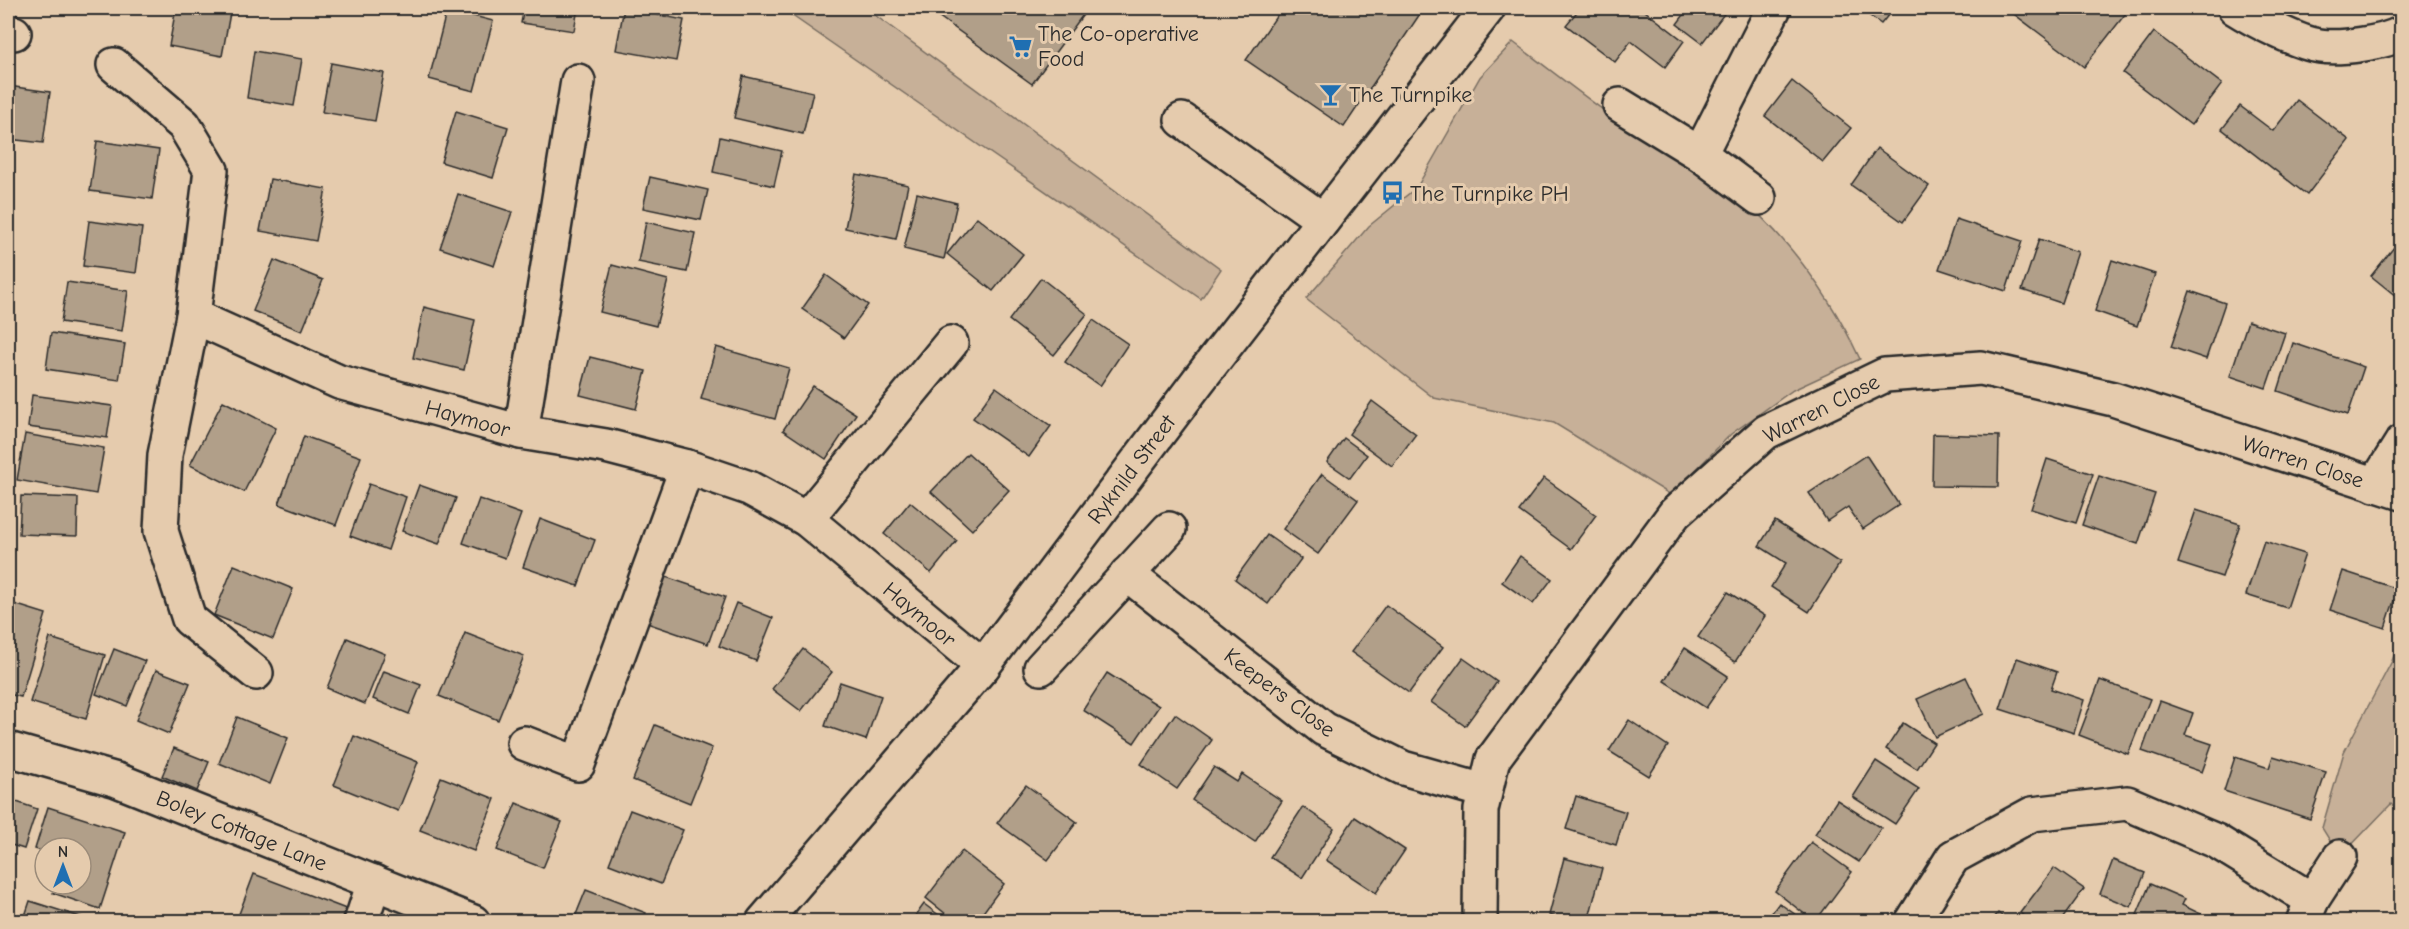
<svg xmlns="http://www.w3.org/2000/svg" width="2409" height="929" font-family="'Comic Neue',sans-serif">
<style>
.green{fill:#c7b098;stroke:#796e62;stroke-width:1.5}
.building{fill:#b19f89;stroke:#2b2b2b;stroke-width:1.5}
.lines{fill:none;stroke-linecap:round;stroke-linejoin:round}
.minor-casing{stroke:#2b2b2b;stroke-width:38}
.minor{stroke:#e5cbad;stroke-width:33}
.labels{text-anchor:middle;stroke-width:6;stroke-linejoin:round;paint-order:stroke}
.poi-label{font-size:22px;fill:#2b2b2b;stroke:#e5cbad;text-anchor:start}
.street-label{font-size:22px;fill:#2b2b2b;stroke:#e5cbad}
</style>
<rect width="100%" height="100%" fill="#e5cbad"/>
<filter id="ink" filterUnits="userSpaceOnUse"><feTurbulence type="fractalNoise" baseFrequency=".0167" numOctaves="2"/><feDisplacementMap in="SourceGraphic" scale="12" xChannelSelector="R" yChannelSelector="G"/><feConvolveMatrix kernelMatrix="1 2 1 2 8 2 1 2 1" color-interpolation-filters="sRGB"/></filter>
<g filter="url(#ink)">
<g class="green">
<path d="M781 8H865L1221 269 1201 299Z"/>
<path d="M1513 42C1557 75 1600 109 1645 140 1659 150 1676 153 1690 162 1765 205 1824 282 1860 359L1793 390 1731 434 1671 495 1554 423 1434 398 1306 299 1369 226 1417 187 1480 77Z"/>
<path d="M2401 636V812L2391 804 2340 857 2322 828 2344 752 2392 661Z"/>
</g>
<g class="building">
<path d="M176 8H202L230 13 222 56 169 46Z"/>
<path d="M524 8H578L574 31 521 23Z"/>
<path d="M624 8 684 20 676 61 616 50Z"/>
<path d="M927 8H1088L1032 84Z"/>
<path d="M1282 8H1424L1344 127 1246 60Z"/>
<path d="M1580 8H1641L1684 41 1665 67 1631 41 1615 62 1566 25Z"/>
<path d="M1689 8H1716L1724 14 1702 43 1677 24Z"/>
<path d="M1859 8H1894L1881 24Z"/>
<path d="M2006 8H2130L2084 67Z"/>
<path d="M447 9 493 21 474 91 429 79Z"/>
<path d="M2154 32 2222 84 2191 125 2123 73Z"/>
<path d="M254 51 302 59 294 106 247 98Z"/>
<path d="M331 63 384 73 375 121 322 112Z"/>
<path d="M743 76 813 92 803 134 734 118Z"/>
<path d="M1792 81 1851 128 1823 162 1765 116Z"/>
<path d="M8 86 50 92 43 143 8 139Z"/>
<path d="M2297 100 2349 140 2307 195 2222 129 2240 106 2273 131Z"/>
<path d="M456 111 508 127 493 178 441 162Z"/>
<path d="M720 137 782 151 774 186 713 172Z"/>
<path d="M97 141 159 150 152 199 90 191Z"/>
<path d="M1877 148 1929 186 1903 222 1851 185Z"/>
<path d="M856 174 908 185 896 239 845 228Z"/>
<path d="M650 177 708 190 701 220 643 208Z"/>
<path d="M270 179 326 189 316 241 260 231Z"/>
<path d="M917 193 957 203 944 259 904 249Z"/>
<path d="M458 194 512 212 494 266 440 248Z"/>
<path d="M977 217 1023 254 993 291 947 254Z"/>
<path d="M1956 219 2022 241 2006 291 1939 269Z"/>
<path d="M89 221 142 228 136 273 83 266Z"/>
<path d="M646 222 695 233 687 272 638 262Z"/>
<path d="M2039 239 2078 252 2061 303 2022 290Z"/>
<path d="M2399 241 2402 242V301L2371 276Z"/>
<path d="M274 260 323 280 302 331 253 311Z"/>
<path d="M2112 260 2155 274 2137 326 2095 311Z"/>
<path d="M612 265 668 280 656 326 600 312Z"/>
<path d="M826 275 868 305 844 338 802 309Z"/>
<path d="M1041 278 1087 314 1054 355 1009 320Z"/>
<path d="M67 282 128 291 122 331 61 322Z"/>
<path d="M2190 291 2225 303 2206 359 2171 347Z"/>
<path d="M424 307 475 320 464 370 413 358Z"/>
<path d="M1093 320 1128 344 1100 386 1065 362Z"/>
<path d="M2248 321 2285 333 2266 388 2230 376Z"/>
<path d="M51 333 125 344 119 380 46 369Z"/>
<path d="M2293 343 2364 367 2348 415 2278 391Z"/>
<path d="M716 347 789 368 775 419 701 399Z"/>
<path d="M590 357 646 371 636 409 580 395Z"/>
<path d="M813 386 856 414 826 459 783 430Z"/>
<path d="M996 387 1051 426 1029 457 973 418Z"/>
<path d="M32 395 112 406 107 438 28 427Z"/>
<path d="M223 401 276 428 244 492 190 465Z"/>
<path d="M1372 401 1416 434 1392 466 1349 434Z"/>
<path d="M25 434 104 448 96 494 17 480Z"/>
<path d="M1933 434 1999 436 1998 487 1932 486Z"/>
<path d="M304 436 361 457 336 525 279 504Z"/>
<path d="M1344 438 1367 455 1350 478 1327 462Z"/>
<path d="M968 453 1009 490 972 530 931 492Z"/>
<path d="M1866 455 1899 505 1863 529 1848 507 1827 521 1809 493Z"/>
<path d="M2047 459 2093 474 2076 523 2031 509Z"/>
<path d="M1322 474 1358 500 1318 554 1283 529Z"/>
<path d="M2099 476 2155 494 2138 544 2082 525Z"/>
<path d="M1544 478 1596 515 1571 549 1519 511Z"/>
<path d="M369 484 406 497 388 550 350 536Z"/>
<path d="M419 485 456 498 439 544 402 531Z"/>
<path d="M21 496 78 498 77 536 19 534Z"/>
<path d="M479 499 521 514 505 558 463 543Z"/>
<path d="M910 502 957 541 931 573 884 534Z"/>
<path d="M2196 510 2240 524 2222 577 2178 563Z"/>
<path d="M540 519 595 540 578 586 523 567Z"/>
<path d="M1775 521 1840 563 1809 612 1771 587 1786 563 1759 546Z"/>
<path d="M1267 535 1301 559 1268 604 1235 579Z"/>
<path d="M2264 541 2305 554 2287 608 2246 595Z"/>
<path d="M1520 556 1552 579 1533 604 1502 582Z"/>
<path d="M234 565 293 589 273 639 214 615Z"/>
<path d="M2343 571 2398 589 2385 628 2330 610Z"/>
<path d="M660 575 725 597 708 644 644 622Z"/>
<path d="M1728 592 1765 616 1735 662 1698 637Z"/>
<path d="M736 603 773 618 756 661 719 646Z"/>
<path d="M14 604 46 614 21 697 8 694V621Z"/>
<path d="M1386 605 1443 647 1409 693 1351 652Z"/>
<path d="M465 633 524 656 498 720 439 696Z"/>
<path d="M50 638 105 655 86 719 30 702Z"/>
<path d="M347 638 385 654 365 704 327 688Z"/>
<path d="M1685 648 1728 676 1706 708 1664 681Z"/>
<path d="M114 649 145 661 127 706 96 694Z"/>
<path d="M803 649 832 672 801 711 772 689Z"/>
<path d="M1463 658 1497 682 1465 726 1431 702Z"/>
<path d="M2017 658 2057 672 2051 689 2084 700 2074 733 2000 709Z"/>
<path d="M156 670 190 683 169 734 136 720Z"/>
<path d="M384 671 421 685 409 714 373 699Z"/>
<path d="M1107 673 1159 706 1134 743 1083 710Z"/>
<path d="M1966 677 1984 714 1935 737 1917 699Z"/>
<path d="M2100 680 2150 699 2128 754 2079 735Z"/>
<path d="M840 682 881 696 866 740 825 726Z"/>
<path d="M2160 701 2193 713 2185 735 2212 744 2202 772 2142 751Z"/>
<path d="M1175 714 1212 740 1177 789 1141 764Z"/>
<path d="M237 717 288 738 270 784 219 763Z"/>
<path d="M1629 720 1668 746 1649 776 1609 751Z"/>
<path d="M1903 723 1934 743 1917 769 1886 749Z"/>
<path d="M655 725 712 748 690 803 633 780Z"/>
<path d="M354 736 418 762 398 811 334 785Z"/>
<path d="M174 748 209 762 197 791 162 776Z"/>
<path d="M2273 756 2326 772 2310 819 2224 791 2235 757 2269 768Z"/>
<path d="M1876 761 1919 789 1895 824 1853 797Z"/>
<path d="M1214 767 1237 782 1242 774 1282 801 1255 842 1192 800Z"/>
<path d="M441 777 495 799 474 851 420 830Z"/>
<path d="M1026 785 1077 822 1048 860 997 823Z"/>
<path d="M1576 796 1626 812 1616 845 1566 829Z"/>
<path d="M8 799 37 809 24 849 8 844Z"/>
<path d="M1837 800 1881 828 1859 862 1815 834Z"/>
<path d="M516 803 562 822 543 868 497 850Z"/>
<path d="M48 807 125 832 100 909 53 893 55 884H81V848H45V852L35 849Z"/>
<path d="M1303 807 1334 828 1302 878 1270 857Z"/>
<path d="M630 810 683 830 661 884 609 864Z"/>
<path d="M1355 817 1405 850 1376 893 1326 860Z"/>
<path d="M1811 842 1852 872 1815 922 1775 891Z"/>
<path d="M962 851 1004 884 976 922H956L926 898Z"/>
<path d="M1564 858 1602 868 1588 922H1574L1549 915Z"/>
<path d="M2113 860 2145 873 2131 907 2100 894Z"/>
<path d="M2054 868 2084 889 2060 922H2031L2020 913Z"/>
<path d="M254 874 346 909 341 922H236Z"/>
<path d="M2150 884 2185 899 2182 905 2217 922H2134Z"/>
<path d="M586 890 646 913 643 922H573Z"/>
<path d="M30 901 90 920 89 922H23Z"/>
<path d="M1779 903 1806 922H1765Z"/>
<path d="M924 904 948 922H911Z"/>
<path d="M1998 913 2010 922H1991Z"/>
</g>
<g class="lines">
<defs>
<g id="minor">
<path d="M2235 8C2254 20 2298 43 2320 46 2340 49 2384 43 2402 33"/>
<path d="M8 32 14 33"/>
<path d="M114 65 184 125 211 170 193 316 339 382 521 432 606 446 687 467 749 488 806 519 983 666"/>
<path d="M1620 105 1700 154 1759 198"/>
<path d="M1182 120 1323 220"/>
<path d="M1700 154 1774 8"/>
<path d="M193 316 165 455 161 531 189 619 256 673"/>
<path d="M521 432 578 81"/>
<path d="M2375 485 2402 442"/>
<path d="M806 519 951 343"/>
<path d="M1127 574 1324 729 1403 768 1484 791"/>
<path d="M1041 668 1169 529"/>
<path d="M524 743 578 764 687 467"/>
<path d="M8 749 117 780 473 922"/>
<path d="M361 922 374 882"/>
<path d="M763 922 983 666 1198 381 1488 8"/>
<path d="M1480 922 1481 810 1493 759 1675 513 1766 432 1885 375 1981 368 2113 399 2402 493"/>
<path d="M1912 922 1953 857 2032 814 2127 803 2216 841 2312 900"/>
<path d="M2303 922 2312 900 2340 857"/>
</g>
</defs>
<use href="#minor" class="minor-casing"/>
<use href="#minor" class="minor"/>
</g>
</g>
<defs>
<symbol id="supermarket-bare" viewBox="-9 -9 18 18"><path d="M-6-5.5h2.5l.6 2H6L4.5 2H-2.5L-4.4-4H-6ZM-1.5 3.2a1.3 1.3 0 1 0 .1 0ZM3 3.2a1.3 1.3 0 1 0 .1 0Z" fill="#1f6fb2" stroke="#e5cbad" stroke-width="2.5" paint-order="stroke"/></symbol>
<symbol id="bar-bare" viewBox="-9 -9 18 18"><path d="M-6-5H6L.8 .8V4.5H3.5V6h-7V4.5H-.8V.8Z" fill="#1f6fb2" stroke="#e5cbad" stroke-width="2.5" paint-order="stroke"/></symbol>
<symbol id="bus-bare" viewBox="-9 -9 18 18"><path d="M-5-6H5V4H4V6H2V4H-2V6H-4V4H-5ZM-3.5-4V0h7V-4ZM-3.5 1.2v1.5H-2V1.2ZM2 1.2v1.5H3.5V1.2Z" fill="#1f6fb2" stroke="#e5cbad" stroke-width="2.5" paint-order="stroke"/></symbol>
</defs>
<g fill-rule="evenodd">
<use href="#supermarket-bare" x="1004" y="30" width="33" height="33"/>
<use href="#bar-bare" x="1314" y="78" width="33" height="33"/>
<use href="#bus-bare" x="1376" y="176" width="33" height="33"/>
</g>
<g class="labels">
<g class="poi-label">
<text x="1038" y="41">The Co-operative<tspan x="1038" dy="25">Food</tspan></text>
<text x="1349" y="102">The Turnpike</text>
<text x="1410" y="201">The Turnpike PH</text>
</g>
<g class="street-label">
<text transform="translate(1821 408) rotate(-27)" y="8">Warren Close</text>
<text transform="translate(468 418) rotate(16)" y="8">Haymoor</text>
<text transform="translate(2303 461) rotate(18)" y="8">Warren Close</text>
<text transform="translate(1131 469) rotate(-53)" y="8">Ryknild Street</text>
<text transform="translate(920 614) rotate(40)" y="8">Haymoor</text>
<text transform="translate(1280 692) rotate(37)" y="8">Keepers Close</text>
<text transform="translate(242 830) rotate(22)" y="8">Boley Cottage Lane</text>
</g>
</g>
<rect width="2409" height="929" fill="none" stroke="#e5cbad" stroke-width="30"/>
<rect x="15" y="15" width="2379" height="899" fill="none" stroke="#2b2b2b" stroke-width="2" filter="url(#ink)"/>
<g transform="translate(63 866)"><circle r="28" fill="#e5cbad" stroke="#9b8b79" stroke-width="1.5"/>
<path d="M0-4.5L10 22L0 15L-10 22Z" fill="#1f6fb2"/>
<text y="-9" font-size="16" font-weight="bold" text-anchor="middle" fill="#2b2b2b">N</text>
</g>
</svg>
